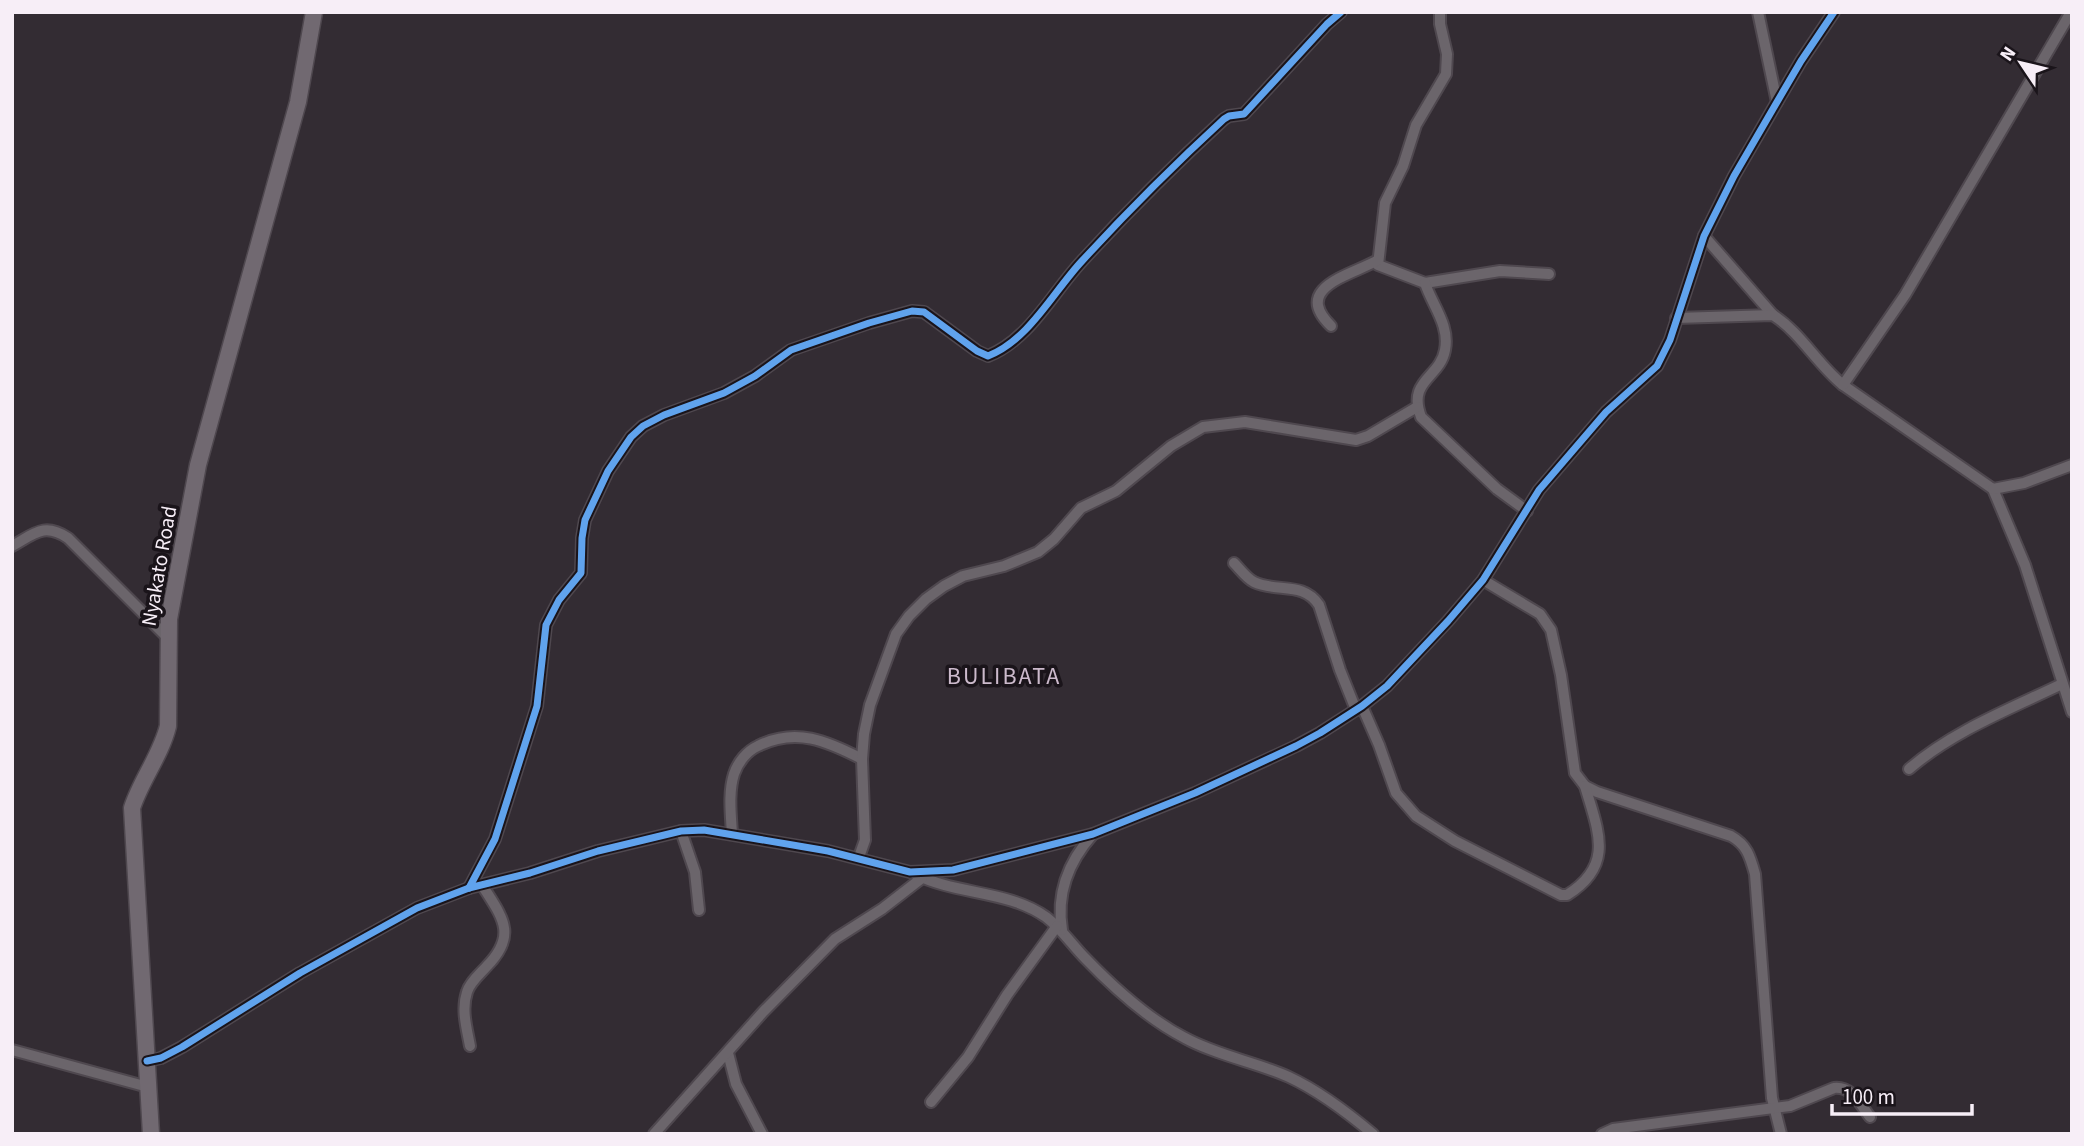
<svg xmlns="http://www.w3.org/2000/svg" width="2084" height="1146" font-family="'Source Sans 3',sans-serif">
<style>
.lines{fill:none;stroke-linecap:round;stroke-linejoin:round}
.street-casing{stroke:#4f484f;stroke-width:14}
.secondary-casing{stroke:#4f484f;stroke-width:19}
.street{stroke:#6b656b;stroke-width:10}
.secondary{stroke:#716971;stroke-width:16}
.cycleway-casing{stroke:#1a141a;stroke-width:11}
.cycleway{stroke:#60a3ed;stroke-width:7}
.labels{text-anchor:middle;stroke-width:7;stroke-linejoin:round;paint-order:stroke}
.street-label{font-size:21px;fill:#f7eef7;stroke:#1a141a}
.quarter-label{font-size:24px;letter-spacing:2px;fill:#ccbacc;stroke:#1a141a}
</style>
<rect width="100%" height="100%" fill="#332c33"/>
<g class="lines">
<defs>
<g id="street">
<path d="M1440 12V24L1447 54 1446 74 1416 125 1403 166 1385 203 1378 265 1425 283 1500 271 1549 274"/>
<path d="M1758 12 1777 102"/>
<path d="M1704 236 1773 315"/>
<path d="M1425 283C1432 305 1450 325 1445 350 1440 378 1407 380 1421 417L1497 489 1527 511"/>
<path d="M1676 318 1773 315C1801 333 1817 364 1843 385L1993 489 2025 565 2072 712"/>
<path d="M1331 326C1291 287 1352 275 1378 260"/>
<path d="M1843 385 1905 295 2071 12"/>
<path d="M1993 489 2024 483 2072 465"/>
<path d="M12 546C34 534 44 522 68 538L168 638"/>
<path d="M1234 563C1240 569 1246 578 1254 582 1277 593 1303 581 1319 605L1340 670 1356 710"/>
<path d="M1483 580 1540 614 1551 630 1561 675 1575 773 1585 786 1597 792 1731 836C1747 845 1750 856 1755 874L1772 1098 1781 1134"/>
<path d="M1362 706 1379 745 1396 793 1416 816 1455 841 1561 895H1567C1615 865 1598 831 1585 786"/>
<path d="M1909 769C1953 731 2010 709 2062 684"/>
<path d="M681 831 695 872 699 910"/>
<path d="M732 834C731 815 728 793 734 774 738 762 747 751 758 746 796 727 827 741 862 759"/>
<path d="M859 857 865 840 862 759 864 734 870 705 896 634 909 616 926 599 944 586 963 576 1004 566 1038 552 1054 539 1081 508 1116 491 1171 446 1203 427 1245 422 1356 440 1368 436 1417 407"/>
<path d="M915 874C956 895 1008 890 1046 917 1062 929 1072 945 1086 959 1113 987 1150 1020 1185 1038 1218 1056 1256 1062 1289 1077 1319 1091 1348 1113 1373 1134"/>
<path d="M469 888 495 839 537 706 546 625 559 600 581 573 582 538 585 520 608 471 631 437 643 426 664 415 724 393 755 376 791 350 869 323 912 311 924 312 977 351 988 356C1029 340 1053 292 1082 261 1127 212 1175 164 1224 119L1229 116 1244 114 1327 24 1341 12"/>
<path d="M1062 930C1056 893 1069 861 1093 834"/>
<path d="M470 1046C467 1029 461 1010 467 992 470 982 480 974 487 966 518 934 502 917 482 885"/>
<path d="M12 1050 148 1087"/>
<path d="M728 1053 736 1084 762 1134"/>
<path d="M147 1061 161 1058 182 1047 300 973 417 908 469 888 530 873 598 851 681 831 704 830 828 851 910 872 953 870 1093 834 1195 793 1296 746 1320 733 1362 706 1387 686 1448 621 1483 580 1539 490 1606 412 1657 366 1670 340 1704 236 1734 176 1777 102 1801 61 1834 12"/>
<path d="M931 1102 968 1057 1007 995 1057 926"/>
<path d="M654 1134 763 1012 835 939 882 909 922 878"/>
<path d="M1602 1134 1613 1129 1790 1106 1834 1088C1852 1086 1860 1104 1870 1117"/>
</g>
<path id="secondary" d="M151 1134 132 808C141 780 161 755 168 726L169 619 198 465 298 102 314 12"/>
</defs>
<use href="#street" class="street-casing"/>
<use href="#secondary" class="secondary-casing"/>
<use href="#street" class="street"/>
<use href="#secondary" class="secondary"/>
<defs>
<g id="cycleway">
<path d="M469 888 495 839 537 706 546 625 559 600 581 573 582 538 585 520 608 471 631 437 643 426 664 415 724 393 755 376 791 350 869 323 912 311 924 312 977 351 988 356C1029 340 1053 292 1082 261 1127 212 1175 164 1224 119L1229 116 1244 114 1327 24 1341 12"/>
<path d="M147 1061 161 1058 182 1047 300 973 417 908 469 888 530 873 598 851 681 831 704 830 828 851 910 872 953 870 1093 834 1195 793 1296 746 1320 733 1362 706 1387 686 1448 621 1483 580 1539 490 1606 412 1657 366 1670 340 1704 236 1734 176 1777 102 1801 61 1834 12"/>
</g>
</defs>
<use href="#cycleway" class="cycleway-casing"/>
<use href="#cycleway" class="cycleway"/>
</g>
<g class="labels">
<g class="street-label">
<text transform="translate(159 566) rotate(-80)" y="7">Nyakato Road</text>
</g>
<g class="quarter-label">
<text x="1004" y="684">BULIBATA</text>
</g>
</g>
<rect width="2084" height="1146" fill="none" stroke="#f7eef7" stroke-width="28"/>
<g transform="translate(2021 63) rotate(305)" stroke="#1a141a" stroke-width="5" paint-order="stroke">
<path d="M0-5L12 26L0 18L-12 26Z" fill="#f7eef7"/>
<text y="-10" font-size="19" font-weight="bold" text-anchor="middle" fill="#f7eef7">N</text>
</g>
<path d="M1832 1104v10h140v-10" fill="none" stroke="#f7eef7" stroke-width="3.5"/>
<text x="1842" y="1104" font-size="21" fill="#f7eef7" stroke="#1a141a" stroke-width="5" paint-order="stroke">100 m</text>
</svg>
